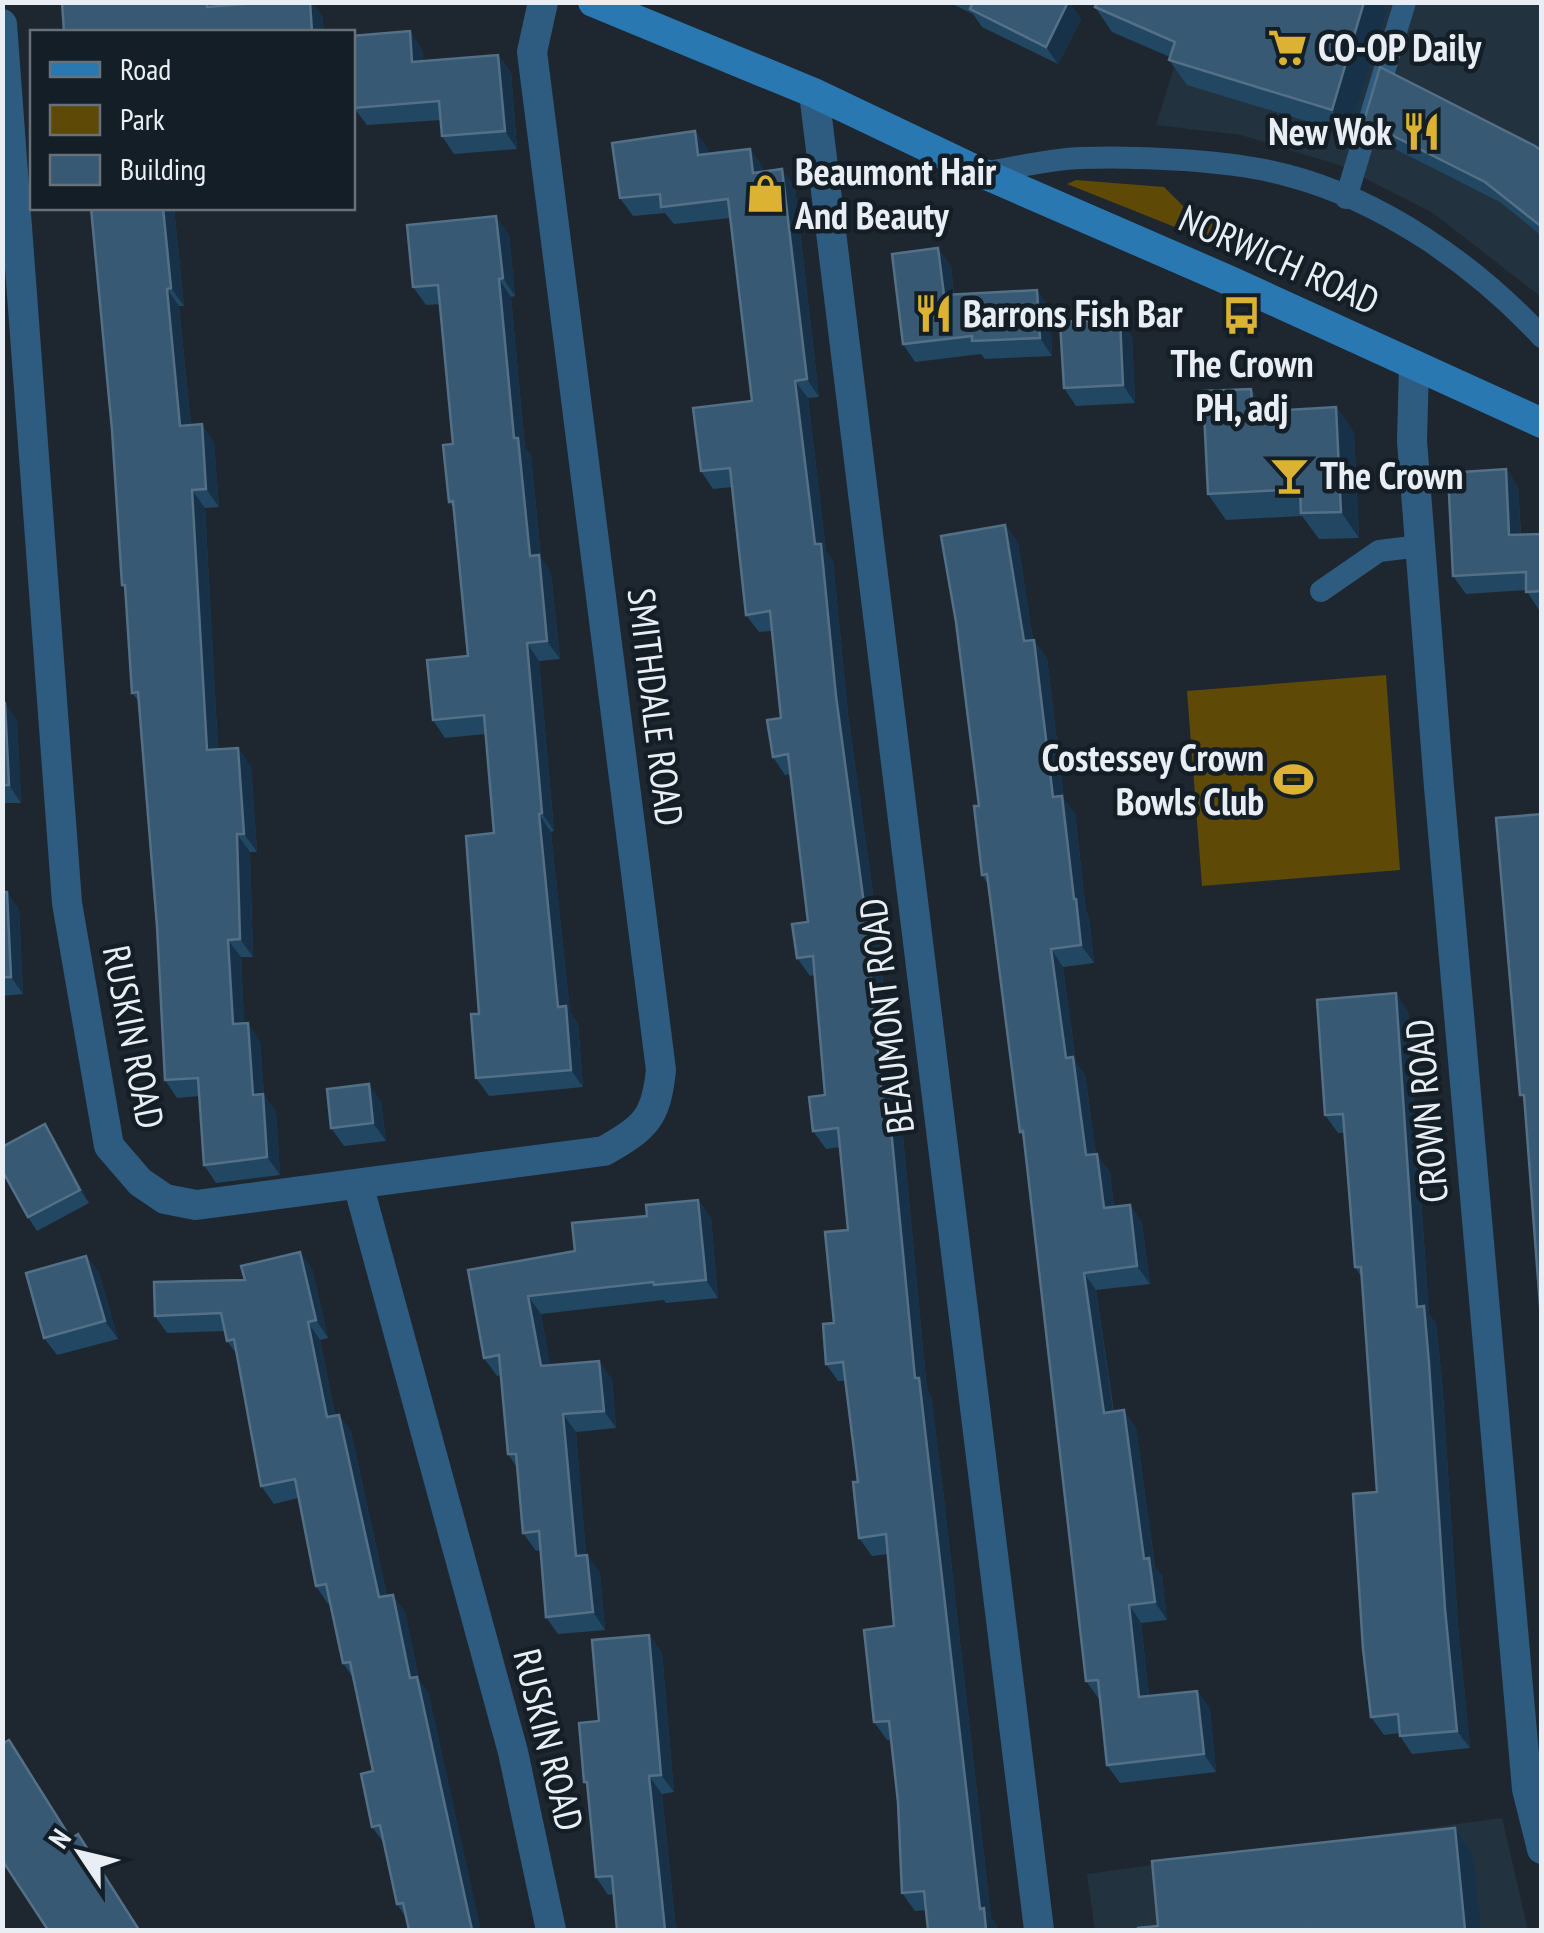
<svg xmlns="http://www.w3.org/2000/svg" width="1544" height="1933" font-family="'PT Sans Narrow',sans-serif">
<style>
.built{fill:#23323f}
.green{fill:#5e4906}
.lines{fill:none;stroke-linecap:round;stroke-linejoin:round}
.lane{stroke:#2e5b80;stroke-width:22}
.street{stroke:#2e5b80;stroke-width:30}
.secondary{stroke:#2978b2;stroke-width:30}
.wall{fill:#224763}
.shaded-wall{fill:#173248}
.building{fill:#375973;stroke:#537087;stroke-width:2.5}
.labels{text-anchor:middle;stroke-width:9;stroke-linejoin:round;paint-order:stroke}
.poi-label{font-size:38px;font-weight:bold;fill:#e8eef4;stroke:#141e26;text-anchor:start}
.street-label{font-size:38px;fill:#e8eef4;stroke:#141e26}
</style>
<rect width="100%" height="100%" fill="#1e2730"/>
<g class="built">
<path d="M1194 3H1541V297L1433 213 1339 165 1241 135 1156 125Z"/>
<path d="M1502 1818 1528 1930H1095L1087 1874Z"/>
</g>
<g class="green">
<path d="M1076 180 1164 187 1187 210 1234 228 1225 247 1067 184Z"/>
<path d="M1386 675 1400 870 1202 886 1187 691Z"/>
</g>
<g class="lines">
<g class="lane">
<path d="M982 173C1015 168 1048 159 1081 158 1140 156 1230 160 1286 175 1383 200 1475 265 1542 337"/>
<path d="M1346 198 1405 2"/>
<path d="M1321 591 1379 551 1420 546"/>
</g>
<g class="street">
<path d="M2 24 67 903 109 1146 140 1182 165 1199 196 1205 604 1151C646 1127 656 1118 661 1070L532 52 543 2"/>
<path d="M814 93 1039 1930"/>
<path d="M1414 365 1412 441 1439 787 1527 1789 1542 1849"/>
<path d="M358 1184 513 1752 551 1930"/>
</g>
<path class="secondary" d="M593 2 814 93 982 173 1228 280 1542 423"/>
</g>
<g class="wall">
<path d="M948 2H1069L1081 19 1058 64 982 27 973 14Z"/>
<path d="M1097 2H1381L1387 11 1349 134 1187 85 1169 60 1170 57 1112 32 1095 7Z"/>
<path d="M422 49 423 61 498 55 511 72 517 149 454 154 442 136 441 120 367 125 354 108Z"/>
<path d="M1364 121 1542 151V236L1500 202 1379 141Z"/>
<path d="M695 131 708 149V154L750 149 762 166 763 172 795 187 819 397 808 398 826 551 833 561 848 714 879 937 893 1095 900 1105 927 1390 931 1396 943 1490 991 1918 997 1926V1930H928L926 1910 915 1911 902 1893 898 1802 891 1740H887L874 1722 894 1626 888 1554 872 1556 859 1538 858 1482 846 1381H838L826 1364 848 1230 840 1147 826 1149 813 1131 825 1095 814 975 810 976 797 958 808 922 790 774 785 775 773 757 781 718 772 631 759 632 746 615 732 487 713 489 701 471 752 401 730 218 674 224 665 213 633 216 620 198Z"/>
<path d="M91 208H183H174L184 306H179L191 425 214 442 219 507 205 508 218 749 251 766 257 852H250L253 957H241L244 1023 260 1041 264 1095 276 1112 280 1175 216 1183 204 1165 199 1096 177 1098 165 1080 157 926 139 702 132 693 125 590 122 585 112 430Z"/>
<path d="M509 234 515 296 511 297 525 448 531 455 541 558 551 573 560 659 539 661 554 831 551 832 570 1012 578 1024 583 1087 489 1096 476 1078 479 1014 494 833 485 734 445 738 433 720 468 656 454 508 449 502 453 444 440 304 426 305 413 287Z"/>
<path d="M951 266 954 295 1050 308 1052 356 985 359 981 354 915 362 903 344Z"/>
<path d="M1120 319 1132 337 1135 403 1076 406 1064 388Z"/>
<path d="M1251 389 1267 411 1336 407 1354 433 1359 538 1319 539 1302 516 1226 520 1208 494Z"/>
<path d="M1506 469 1518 487 1521 535 1542 534V610H1539L1526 590 1466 594 1453 576Z"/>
<path d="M1005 525 1018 543 1033 640 1047 658 1064 799 1075 814 1086 912 1089 917 1094 963 1063 967 1076 1063 1085 1075 1096 1154 1110 1172 1114 1207 1130 1205 1142 1223 1150 1284 1096 1290 1114 1412 1136 1428 1155 1567 1162 1576 1167 1620 1141 1623 1149 1696 1197 1691 1210 1709 1216 1772 1120 1783 1107 1765 1100 1699H1099L1086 1681 1024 1138 1020 1132 988 884 982 875 979 806Z"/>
<path d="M2 703H5L17 721 21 803H2Z"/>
<path d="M2 892H7L19 910 23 994 2 996Z"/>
<path d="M1408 1011 1429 1314 1436 1324 1442 1380 1458 1626 1470 1748 1412 1754 1400 1736V1733L1384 1735 1371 1717 1377 1492 1362 1278 1355 1267 1344 1133H1338L1325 1115Z"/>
<path d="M381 1101 386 1141 344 1146 331 1128Z"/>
<path d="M45 1124 54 1138 89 1203 37 1231 28 1217Z"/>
<path d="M698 1200 711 1218 718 1298 666 1303 664 1300 541 1314 550 1365 612 1379 616 1428 576 1432 586 1555 600 1573 605 1630 558 1634 546 1617 540 1550 536 1551 523 1533 518 1469 508 1454 501 1375 497 1376 484 1358 468 1270 575 1251 647 1216Z"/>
<path d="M86 1256 99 1273 118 1339 57 1355 44 1338Z"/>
<path d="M312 1269 328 1338 320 1340 335 1415H339L351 1432 387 1596 405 1612 419 1680 429 1694 407 1919 397 1904 384 1843 372 1827 373 1771 354 1679 343 1663 330 1603 328 1604 316 1586 298 1498 274 1504 261 1486 238 1356 227 1341 225 1331 167 1333 155 1316 245 1280Z"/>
<path d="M649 1635 662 1653 674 1792 662 1794 676 1930H617L614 1894 608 1895 596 1877 588 1787 584 1782 599 1721Z"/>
</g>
<g class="shaded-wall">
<path d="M207 2H218L220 25 207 7Z"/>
<path d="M310 2H312L323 17 324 32H312Z"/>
<path d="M1069 2 1081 19 1058 64 1046 47Z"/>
<path d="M1364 2H1381L1387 11 1349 134 1332 110Z"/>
<path d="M410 31 422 49 425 80 412 62Z"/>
<path d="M498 55 511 72 517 149 505 131Z"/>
<path d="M695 131 708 149 711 173 698 155Z"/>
<path d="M750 149 762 166 765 191 753 173Z"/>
<path d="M782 169 795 187 819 397 807 379Z"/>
<path d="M163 208H174L184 306 171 288Z"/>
<path d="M496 216 509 234 515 296 503 278Z"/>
<path d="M938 248 951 266 956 313 944 295Z"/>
<path d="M499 279 511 297 525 448 531 455 541 558 551 573 560 659 547 641 530 556 514 438Z"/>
<path d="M167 289 179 306 193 444 180 426Z"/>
<path d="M1037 290 1050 308 1052 356 1040 338Z"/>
<path d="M1120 319 1132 337 1135 403 1123 385Z"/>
<path d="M795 381 808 398 826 551 833 561 848 714 879 937 893 1095 900 1105 927 1390 931 1396 943 1490 991 1918 997 1926V1930H986L980 1909Z"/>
<path d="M1251 389 1270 415 1253 412Z"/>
<path d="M1336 407 1354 433 1359 538 1341 512Z"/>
<path d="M202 424 214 442 219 507 206 489Z"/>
<path d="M1506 469 1518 487 1522 553 1509 535Z"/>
<path d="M192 490 205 508 219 768 207 750Z"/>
<path d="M1005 525 1018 543 1036 659 1024 641Z"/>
<path d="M1034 640 1047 658 1064 799 1075 814 1086 912 1089 917 1094 963 1081 945 1053 797Z"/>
<path d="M527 643 539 661 554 831 542 813Z"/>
<path d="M5 703 17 721 21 803 9 785Z"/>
<path d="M238 748 251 766 257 852 244 834Z"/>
<path d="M539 814 551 832 570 1012 578 1024 583 1087 571 1070 558 1007Z"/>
<path d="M237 834 250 852 253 957 240 939Z"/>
<path d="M7 892 19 910 23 994 11 977Z"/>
<path d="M228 940 241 957 245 1042 233 1024Z"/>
<path d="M1051 949 1063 967 1076 1063 1085 1075 1099 1173 1086 1155 1066 1058Z"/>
<path d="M1396 993 1408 1011 1429 1314 1436 1324 1442 1380 1458 1626 1470 1748 1457 1731 1445 1609 1417 1307Z"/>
<path d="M248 1023 260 1041 264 1095 276 1112 280 1175 267 1157 253 1095Z"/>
<path d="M369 1084 381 1101 386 1141 373 1123Z"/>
<path d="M45 1124 54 1138 89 1203 80 1190Z"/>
<path d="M1097 1154 1110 1172 1116 1226 1104 1208Z"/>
<path d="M698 1200 711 1218 718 1298 706 1280Z"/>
<path d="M1130 1205 1142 1223 1150 1284 1137 1266Z"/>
<path d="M300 1252 312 1269 328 1338 316 1320Z"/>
<path d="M86 1256 99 1273 118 1339 105 1321Z"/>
<path d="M1084 1273 1096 1290 1116 1431 1104 1413Z"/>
<path d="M528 1296 541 1314 554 1384 541 1366Z"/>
<path d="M308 1322 320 1340 339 1435 327 1417Z"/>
<path d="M599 1361 612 1379 616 1428 604 1411Z"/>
<path d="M1124 1410 1136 1428 1155 1567 1162 1576 1167 1620 1155 1602 1144 1559Z"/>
<path d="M563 1414 576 1432 588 1574 576 1556Z"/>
<path d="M339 1415 351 1432 391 1615 379 1597Z"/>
<path d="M587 1555 600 1573 605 1630 593 1612Z"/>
<path d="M393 1595 405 1612 419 1680 429 1694 481 1930H472L410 1678Z"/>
<path d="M1129 1605 1141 1623 1151 1715 1139 1697Z"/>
<path d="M649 1635 662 1653 674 1792 661 1775Z"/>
<path d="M1197 1691 1210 1709 1216 1772 1204 1754Z"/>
<path d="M649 1776 662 1794 676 1930H665Z"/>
<path d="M1455 1828 1473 1854 1481 1930H1465Z"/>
</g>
<g class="building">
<path d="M62 2H207V7L269 2H310L312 32H64Z"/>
<path d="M973 2H1068L1046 47 970 9Z"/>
<path d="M1097 2H1364L1332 110 1169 60 1175 42 1095 7Z"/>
<path d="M410 31 412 62 498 55 505 131 442 136 439 101 354 108 352 36Z"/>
<path d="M1380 67 1535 146 1542 151V227L1485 182 1364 121Z"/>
<path d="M695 131 698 155 750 149 753 173 782 169 807 379 795 381 815 544H821L836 696 866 919 881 1088 887 1087 915 1378H919L930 1473 980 1909 984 1908 986 1930H928L924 1891 902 1893 898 1802 889 1721 874 1722 864 1630 894 1626 886 1534 859 1538 853 1482H858L843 1362 826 1364 823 1324 834 1323 825 1232 848 1230 838 1128 813 1131 809 1097 825 1095 813 956 797 958 792 924 808 922 788 754 773 757 767 720 781 718 770 611 746 615 730 468 701 471 693 408 752 401 728 199 661 207 660 194 620 198 612 143Z"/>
<path d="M91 208H163L171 288 167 289 180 426 202 424 206 489 192 490 207 750 238 748 244 834H237L240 939 228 940 233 1024 248 1023 253 1095 263 1094 267 1157 204 1165 198 1078 165 1080 157 926 138 692 132 693 125 585H122L112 430Z"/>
<path d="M496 216 503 278 499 279 514 438H518L530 556 539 555 547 641 527 643 542 813 539 814 558 1007 566 1006 571 1070 476 1078 471 1014H479L466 836 494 833 484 715 433 720 427 660 468 656 453 501 449 502 443 445 453 444 438 285 413 287 407 225Z"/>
<path d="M938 248 944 295 1037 290 1040 338 972 341V336L903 344 892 254Z"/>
<path d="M1120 319 1123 385 1064 388 1060 322Z"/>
<path d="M1251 389 1253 412 1336 407 1341 512 1301 513 1300 489 1208 494 1203 391Z"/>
<path d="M1506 469 1509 535 1542 534V591L1526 592V572L1453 576 1448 473Z"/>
<path d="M1005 525 1024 641 1034 640 1053 797 1062 796 1074 899H1076L1081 945 1051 949 1066 1058 1073 1057 1086 1155 1097 1154 1104 1208 1130 1205 1137 1266 1084 1273 1104 1413 1124 1410 1144 1559 1149 1558 1155 1602 1129 1605 1139 1697 1197 1691 1204 1754 1107 1765 1098 1680 1086 1681 1023 1131 1020 1132 987 874 982 875 974 806H979L956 622 941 536Z"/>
<path d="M2 703H5L9 785H2Z"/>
<path d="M1542 814V1332L1524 1095H1520L1496 818Z"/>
<path d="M2 892H7L11 977H2Z"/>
<path d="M1396 993 1417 1307 1424 1306 1429 1363 1445 1609 1457 1731 1400 1736 1398 1714 1371 1717 1363 1649 1353 1494 1377 1492 1361 1267H1355L1343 1114 1325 1115 1317 1000Z"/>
<path d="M369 1084 373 1123 331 1128 327 1089Z"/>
<path d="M45 1124 80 1190 28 1217 2 1170V1147Z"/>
<path d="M698 1200 706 1280 654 1285 653 1282 528 1296 541 1366 599 1361 604 1411 563 1414 576 1556 587 1555 593 1612 546 1617 539 1531 523 1533 516 1454H508L499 1355 484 1358 468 1270 575 1251 572 1223 647 1216 646 1205Z"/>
<path d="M300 1252 316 1320 308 1322 327 1417 339 1415 379 1597 393 1595 410 1678 417 1677 472 1930H409L403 1903 397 1904 380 1825 372 1827 361 1774 373 1771 350 1662 343 1663 326 1584 316 1586 295 1479 261 1486 234 1339 227 1341 221 1313 155 1316 154 1282 245 1280 241 1266Z"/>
<path d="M86 1256 105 1321 44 1338 26 1273Z"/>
<path d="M649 1635 661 1775 649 1776 665 1930H617L612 1876 596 1877 587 1782H584L579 1723 599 1721 592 1640Z"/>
<path d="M9 1740 71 1839 78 1834 139 1930H48L2 1860V1744Z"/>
<path d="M1455 1828 1465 1930H1306L1305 1929 1290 1930H1138V1928L1158 1926 1152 1861Z"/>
</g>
<defs>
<symbol id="supermarket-bare" viewBox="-9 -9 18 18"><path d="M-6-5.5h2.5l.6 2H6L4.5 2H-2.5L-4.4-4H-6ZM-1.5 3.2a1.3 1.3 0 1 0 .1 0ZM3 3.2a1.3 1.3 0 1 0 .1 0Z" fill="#dcb233" stroke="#141e26" stroke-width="2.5" paint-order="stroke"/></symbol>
<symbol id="restaurant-bare" viewBox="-9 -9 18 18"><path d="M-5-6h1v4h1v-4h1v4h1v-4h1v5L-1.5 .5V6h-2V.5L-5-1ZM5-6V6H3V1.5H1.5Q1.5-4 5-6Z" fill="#dcb233" stroke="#141e26" stroke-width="2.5" paint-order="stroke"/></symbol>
<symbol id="shop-bare" viewBox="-9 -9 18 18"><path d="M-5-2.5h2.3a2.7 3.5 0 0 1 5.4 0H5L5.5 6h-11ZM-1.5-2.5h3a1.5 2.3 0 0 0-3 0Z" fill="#dcb233" stroke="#141e26" stroke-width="2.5" paint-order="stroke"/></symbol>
<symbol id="bus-bare" viewBox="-9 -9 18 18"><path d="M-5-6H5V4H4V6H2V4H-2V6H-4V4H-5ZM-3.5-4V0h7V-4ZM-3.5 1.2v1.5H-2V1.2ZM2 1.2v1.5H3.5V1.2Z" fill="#dcb233" stroke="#141e26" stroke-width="2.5" paint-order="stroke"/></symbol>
<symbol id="bar-bare" viewBox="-9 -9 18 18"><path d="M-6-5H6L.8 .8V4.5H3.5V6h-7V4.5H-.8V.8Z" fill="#dcb233" stroke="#141e26" stroke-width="2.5" paint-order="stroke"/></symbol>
<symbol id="stadium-bare" viewBox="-9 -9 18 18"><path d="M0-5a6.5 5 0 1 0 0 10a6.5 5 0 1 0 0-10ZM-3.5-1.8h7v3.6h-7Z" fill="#dcb233" stroke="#141e26" stroke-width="2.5" paint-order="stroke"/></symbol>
</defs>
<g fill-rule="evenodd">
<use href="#supermarket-bare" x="1260" y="20" width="55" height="55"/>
<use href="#restaurant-bare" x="1394" y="104" width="55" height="55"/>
<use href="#shop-bare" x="738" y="166" width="55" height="55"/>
<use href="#restaurant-bare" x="906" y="286" width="55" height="55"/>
<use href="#bus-bare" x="1214" y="288" width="55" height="55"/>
<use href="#bar-bare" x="1262" y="448" width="55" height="55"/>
<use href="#stadium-bare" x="1266" y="752" width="55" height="55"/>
</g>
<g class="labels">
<g class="poi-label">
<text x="1318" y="61">CO-OP Daily</text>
<text x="1392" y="145" text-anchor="end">New Wok</text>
<text x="795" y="185">Beaumont Hair<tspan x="795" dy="44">And Beauty</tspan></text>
<text x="963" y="327">Barrons Fish Bar</text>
<text x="1242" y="377" text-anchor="middle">The Crown<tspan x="1242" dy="44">PH, adj</tspan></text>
<text x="1320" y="489">The Crown</text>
<text x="1264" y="771" text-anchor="end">Costessey Crown<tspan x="1264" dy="44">Bowls Club</tspan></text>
</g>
<g class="street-label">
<text transform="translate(1279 260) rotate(24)" y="13">NORWICH ROAD</text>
<text transform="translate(655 707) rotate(83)" y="13">SMITHDALE ROAD</text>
<text transform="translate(887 1016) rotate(-97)" y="13">BEAUMONT ROAD</text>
<text transform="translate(133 1037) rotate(79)" y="13">RUSKIN ROAD</text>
<text transform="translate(1427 1111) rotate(-95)" y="13">CROWN ROAD</text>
<text transform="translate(548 1740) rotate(76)" y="13">RUSKIN ROAD</text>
</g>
</g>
<rect width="1544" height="1933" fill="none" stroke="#e8eef4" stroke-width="10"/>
<rect x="30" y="30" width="325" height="180" fill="#141e26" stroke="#697178" stroke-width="2.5"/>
<rect x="50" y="62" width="50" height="15" fill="#2978b2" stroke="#697178" stroke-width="2.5"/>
<text x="120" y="80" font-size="30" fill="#e8eef4">Road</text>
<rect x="50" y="105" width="50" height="30" fill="#5e4906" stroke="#697178" stroke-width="2.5"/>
<text x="120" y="130" font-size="30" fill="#e8eef4">Park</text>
<rect x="50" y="155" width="50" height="30" fill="#375973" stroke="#697178" stroke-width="2.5"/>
<text x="120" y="180" font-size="30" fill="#e8eef4">Building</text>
<g transform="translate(80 1853) rotate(305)" stroke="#141e26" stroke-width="8" paint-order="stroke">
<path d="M0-8L18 38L0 25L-18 38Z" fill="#e8eef4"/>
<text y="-15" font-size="28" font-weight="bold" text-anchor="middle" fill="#e8eef4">N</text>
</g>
</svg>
